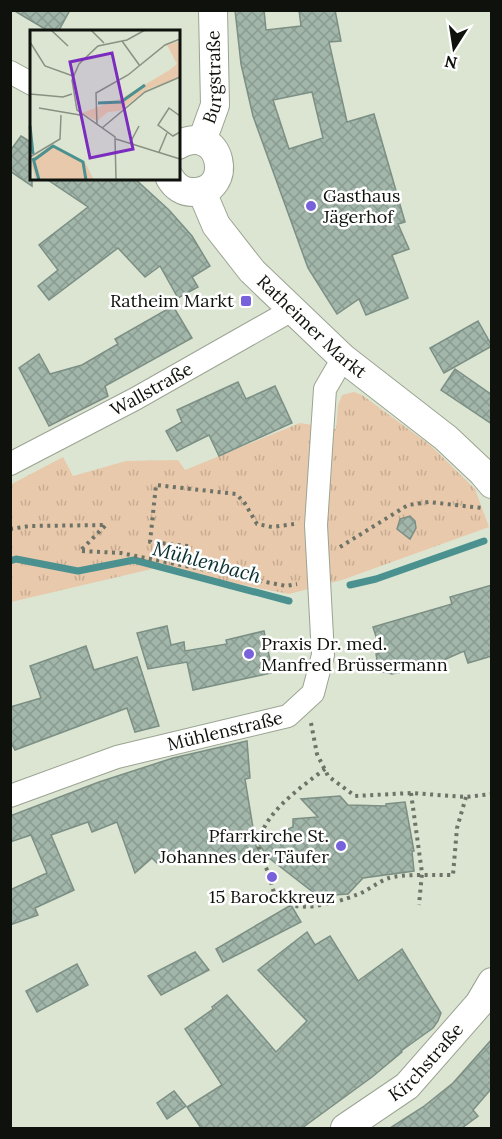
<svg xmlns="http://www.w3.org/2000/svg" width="502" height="1139" font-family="Lora,serif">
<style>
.park{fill:url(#park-tufts)}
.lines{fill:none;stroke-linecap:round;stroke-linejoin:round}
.stream{stroke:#4a918f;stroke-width:7}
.building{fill:url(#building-cross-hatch);stroke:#7c8f84;stroke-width:1.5;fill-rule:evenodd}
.minor-casing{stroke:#9ba492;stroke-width:24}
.tertiary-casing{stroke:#9ba492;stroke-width:30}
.path{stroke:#6d7367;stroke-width:4;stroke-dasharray:3 4.5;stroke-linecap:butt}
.minor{stroke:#fff;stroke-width:22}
.tertiary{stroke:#fff;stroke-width:28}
.poi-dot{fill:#7862dc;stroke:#fff;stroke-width:2}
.labels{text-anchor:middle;stroke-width:5;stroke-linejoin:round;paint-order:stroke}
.street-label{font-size:18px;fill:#0f120c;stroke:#fff}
.poi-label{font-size:18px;fill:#0f120c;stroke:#fff;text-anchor:start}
.water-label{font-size:20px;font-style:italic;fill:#0a2f2e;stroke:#fff}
.inset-river{fill:none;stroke:#4a918f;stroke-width:3}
.inset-road{fill:none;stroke:#899183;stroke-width:1.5}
.view{fill:#7b2cbf;fill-opacity:0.15;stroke:#7b2cbf;stroke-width:3}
.inset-edge{fill:none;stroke:#0f120c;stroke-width:3}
</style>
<defs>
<pattern id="park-tufts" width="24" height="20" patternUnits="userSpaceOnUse" patternTransform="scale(1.5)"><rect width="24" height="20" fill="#e9c9ab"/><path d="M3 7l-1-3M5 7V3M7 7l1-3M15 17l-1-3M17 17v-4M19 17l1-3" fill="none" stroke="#c7ac92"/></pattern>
<pattern id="building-cross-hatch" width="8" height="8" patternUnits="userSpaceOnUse" patternTransform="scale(1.5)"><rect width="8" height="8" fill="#a2b6aa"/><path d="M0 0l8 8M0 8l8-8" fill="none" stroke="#8a9b91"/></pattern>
</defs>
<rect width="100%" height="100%" fill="#dbe5d2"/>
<path class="park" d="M354 392 362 395 430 445 475 489 489 527 342 580 289 594 156 568 11 602 10 485 63 457 73 476 126 461 178 460 185 470 300 423 336 429 338 405 342 395Z"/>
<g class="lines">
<g class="stream">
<path d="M10 561 16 559 78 571 134 560 289 601"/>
<path d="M350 585 376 579 484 541"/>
</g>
</g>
<g class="building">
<path d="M13 10H70L58 32H50Z"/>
<path d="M235 10H264L266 30 301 26 299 10H335L341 41 329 42 347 122 374 114 405 222 398 224 409 249 392 255 408 298 366 315 359 299 337 314 308 268 253 116 241 64ZM312 92 323 138 289 149 273 100Z"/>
<path d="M21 136 32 143V186L10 171V151Z"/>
<path d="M45 178H134L169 210 192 236 210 266 192 277 198 287 178 298 160 266 145 277 118 248 49 300 38 286 58 270 39 245 88 207Z"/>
<path d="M173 306 192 338 105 386 108 396 49 426 19 368 39 354 50 374 82 365 118 344 115 339Z"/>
<path d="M478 321 492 346 444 373 430 348Z"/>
<path d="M455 369 492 395V424L441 390Z"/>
<path d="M238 382 246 399 275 386 292 423 219 456 209 435 177 451 166 431 182 422 177 410Z"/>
<path d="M410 516 415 521 416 528 410 539 397 529 400 519Z"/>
<path d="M492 585V656L468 663 464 651 430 666 392 674 379 671 376 654 381 652 373 627 452 604 450 597Z"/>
<path d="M167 626 171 645 184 642 185 651 227 644 226 640 264 631 270 660H268L271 673 193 690 187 662 148 669 137 633Z"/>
<path d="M86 646 94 670 137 657 159 726 135 732 127 708 15 750 10 741V707L41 698 30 666Z"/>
<path d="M247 741 250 778 245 779 256 846 261 855 213 864 211 853 157 863 152 858 135 873 117 822 92 832 88 822 51 835 74 890 35 908 38 915 10 925V890L47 873 31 835 10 842V816L99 782 173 758Z"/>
<path d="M340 796 348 805 386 806V804L405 802 414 851H412L414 871 363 878 348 894 318 896 269 858 257 842 293 827V819L318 817 301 799Z"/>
<path d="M291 905 301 922 223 962 216 949Z"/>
<path d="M307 932 315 945 330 936 358 981 402 949 441 1013 438 1021 433 1028 401 1051 402 1052 372 1077 302 1128H201L187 1107 222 1085 185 1029 213 1009 212 1007 227 995 276 1052 307 1021 258 970Z"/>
<path d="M195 952 209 970 161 995 148 976Z"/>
<path d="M77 964 88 985 37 1012 26 991Z"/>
<path d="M492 1039V1088L473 1110 478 1116 462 1128H390L423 1107 453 1083Z"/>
<path d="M174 1091 186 1106 167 1119 157 1103Z"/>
</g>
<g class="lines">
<defs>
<g id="minor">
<path d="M10 72 32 84"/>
<path id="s1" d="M10 464 135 399 292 310"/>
<path id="s2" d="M10 796 117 757 288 716 313 693 323 655 316 525 325 389 343 358"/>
</g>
<g id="tertiary">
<path id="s3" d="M202 141 215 105 213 10"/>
<path d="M170 178C175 187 183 192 193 192 236 193 222 121 178 145"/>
<path id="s4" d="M202 192 216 225 252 271 343 358 446 438 482 472 492 484"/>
<path id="s5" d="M345 1128 407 1086 479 1004 492 982"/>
</g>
</defs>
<use href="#minor" class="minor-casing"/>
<use href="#tertiary" class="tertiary-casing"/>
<g class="path">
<path d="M10 529 30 526 106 525 80 551 121 553 286 586 297 584"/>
<path d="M188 546 150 542 156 485 236 494 244 502 257 524 272 527 294 524"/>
<path d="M340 547 408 505 429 502 482 508"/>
<path d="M311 723 317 754 328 776 355 796 411 793 466 797 492 794"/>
<path d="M325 769C300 788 251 821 260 856 262 862 266 867 268 872 272 881 271 891 278 898 295 915 336 903 356 895 368 891 377 882 389 878 400 874 438 875 453 875L457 828 466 797"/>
<path d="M411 793 422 873 419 905"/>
</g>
<use href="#minor" class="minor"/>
<use href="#tertiary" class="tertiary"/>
</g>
<g class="poi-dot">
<circle cx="311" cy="206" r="6"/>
<rect x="240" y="295" width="12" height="12" rx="3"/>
<circle cx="249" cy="654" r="6"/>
<circle cx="341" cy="846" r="6"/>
<circle cx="272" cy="877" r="6"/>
</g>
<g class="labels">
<g class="street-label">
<text dy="6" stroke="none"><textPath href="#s3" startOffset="66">Burgstraße</textPath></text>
<text dy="6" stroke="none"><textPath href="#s4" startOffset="176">Ratheimer Markt</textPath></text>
<text dy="6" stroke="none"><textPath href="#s1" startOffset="160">Wallstraße</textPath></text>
<text dy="6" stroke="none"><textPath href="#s2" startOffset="225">Mühlenstraße</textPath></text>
<text dy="6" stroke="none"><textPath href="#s5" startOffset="105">Kirchstraße</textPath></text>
</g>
<g class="poi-label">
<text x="323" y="202">Gasthaus<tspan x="323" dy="21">Jägerhof</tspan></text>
<text x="234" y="307" text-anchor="end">Ratheim Markt</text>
<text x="261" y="650">Praxis Dr. med.<tspan x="261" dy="21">Manfred Brüssermann</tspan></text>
<text x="329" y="842" text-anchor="end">Pfarrkirche St.<tspan x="329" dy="21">Johannes der Täufer</tspan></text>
<text x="272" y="903" text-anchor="middle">15 Barockkreuz</text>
</g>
<g class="water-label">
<text transform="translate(207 562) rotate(15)" y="7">Mühlenbach</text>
</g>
</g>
<g transform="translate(30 30)">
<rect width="150" height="150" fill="#dbe5d2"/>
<path d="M150 11V46L145 49 138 41 147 34 137 15Z" fill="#e9c9ab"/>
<path d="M23 115 55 132 64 150 5 148 0 129Z" fill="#e9c9ab"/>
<path d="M138 41 145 49 118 59 89 81 78 82 67 91 52 83 92 68Z" fill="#e9c9ab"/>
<path class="inset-river" d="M68 73 91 72 115 55M0 96 3 124M3 128 9 150M4 130 23 116 53 132 56 150"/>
<path class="inset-road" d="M21 0 38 16M61 0 74 13M92 11 110 36M0 12 15 36 43 46M0 64 33 67 42 64M9 78 50 85M150 86 139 78 128 95 143 106 150 102M67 95 66 63 98 45 135 15 150 9M72 98 115 62 150 47M86 109 150 129M100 113 109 96M129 122 137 103M0 127 30 109 31 85M86 150 85 107 47 80 42 50 49 34 68 16 97 10 115 0"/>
<path class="view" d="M82 23 103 119 60 128 40 32Z"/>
<rect width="150" height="150" class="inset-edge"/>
</g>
<rect width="502" height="1139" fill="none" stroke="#0f120c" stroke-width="24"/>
<g transform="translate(454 48) rotate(192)" stroke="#ffffff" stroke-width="4.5" paint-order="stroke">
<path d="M0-4.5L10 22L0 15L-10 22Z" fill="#0f120c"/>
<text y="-9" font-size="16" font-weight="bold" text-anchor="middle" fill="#0f120c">N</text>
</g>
</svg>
